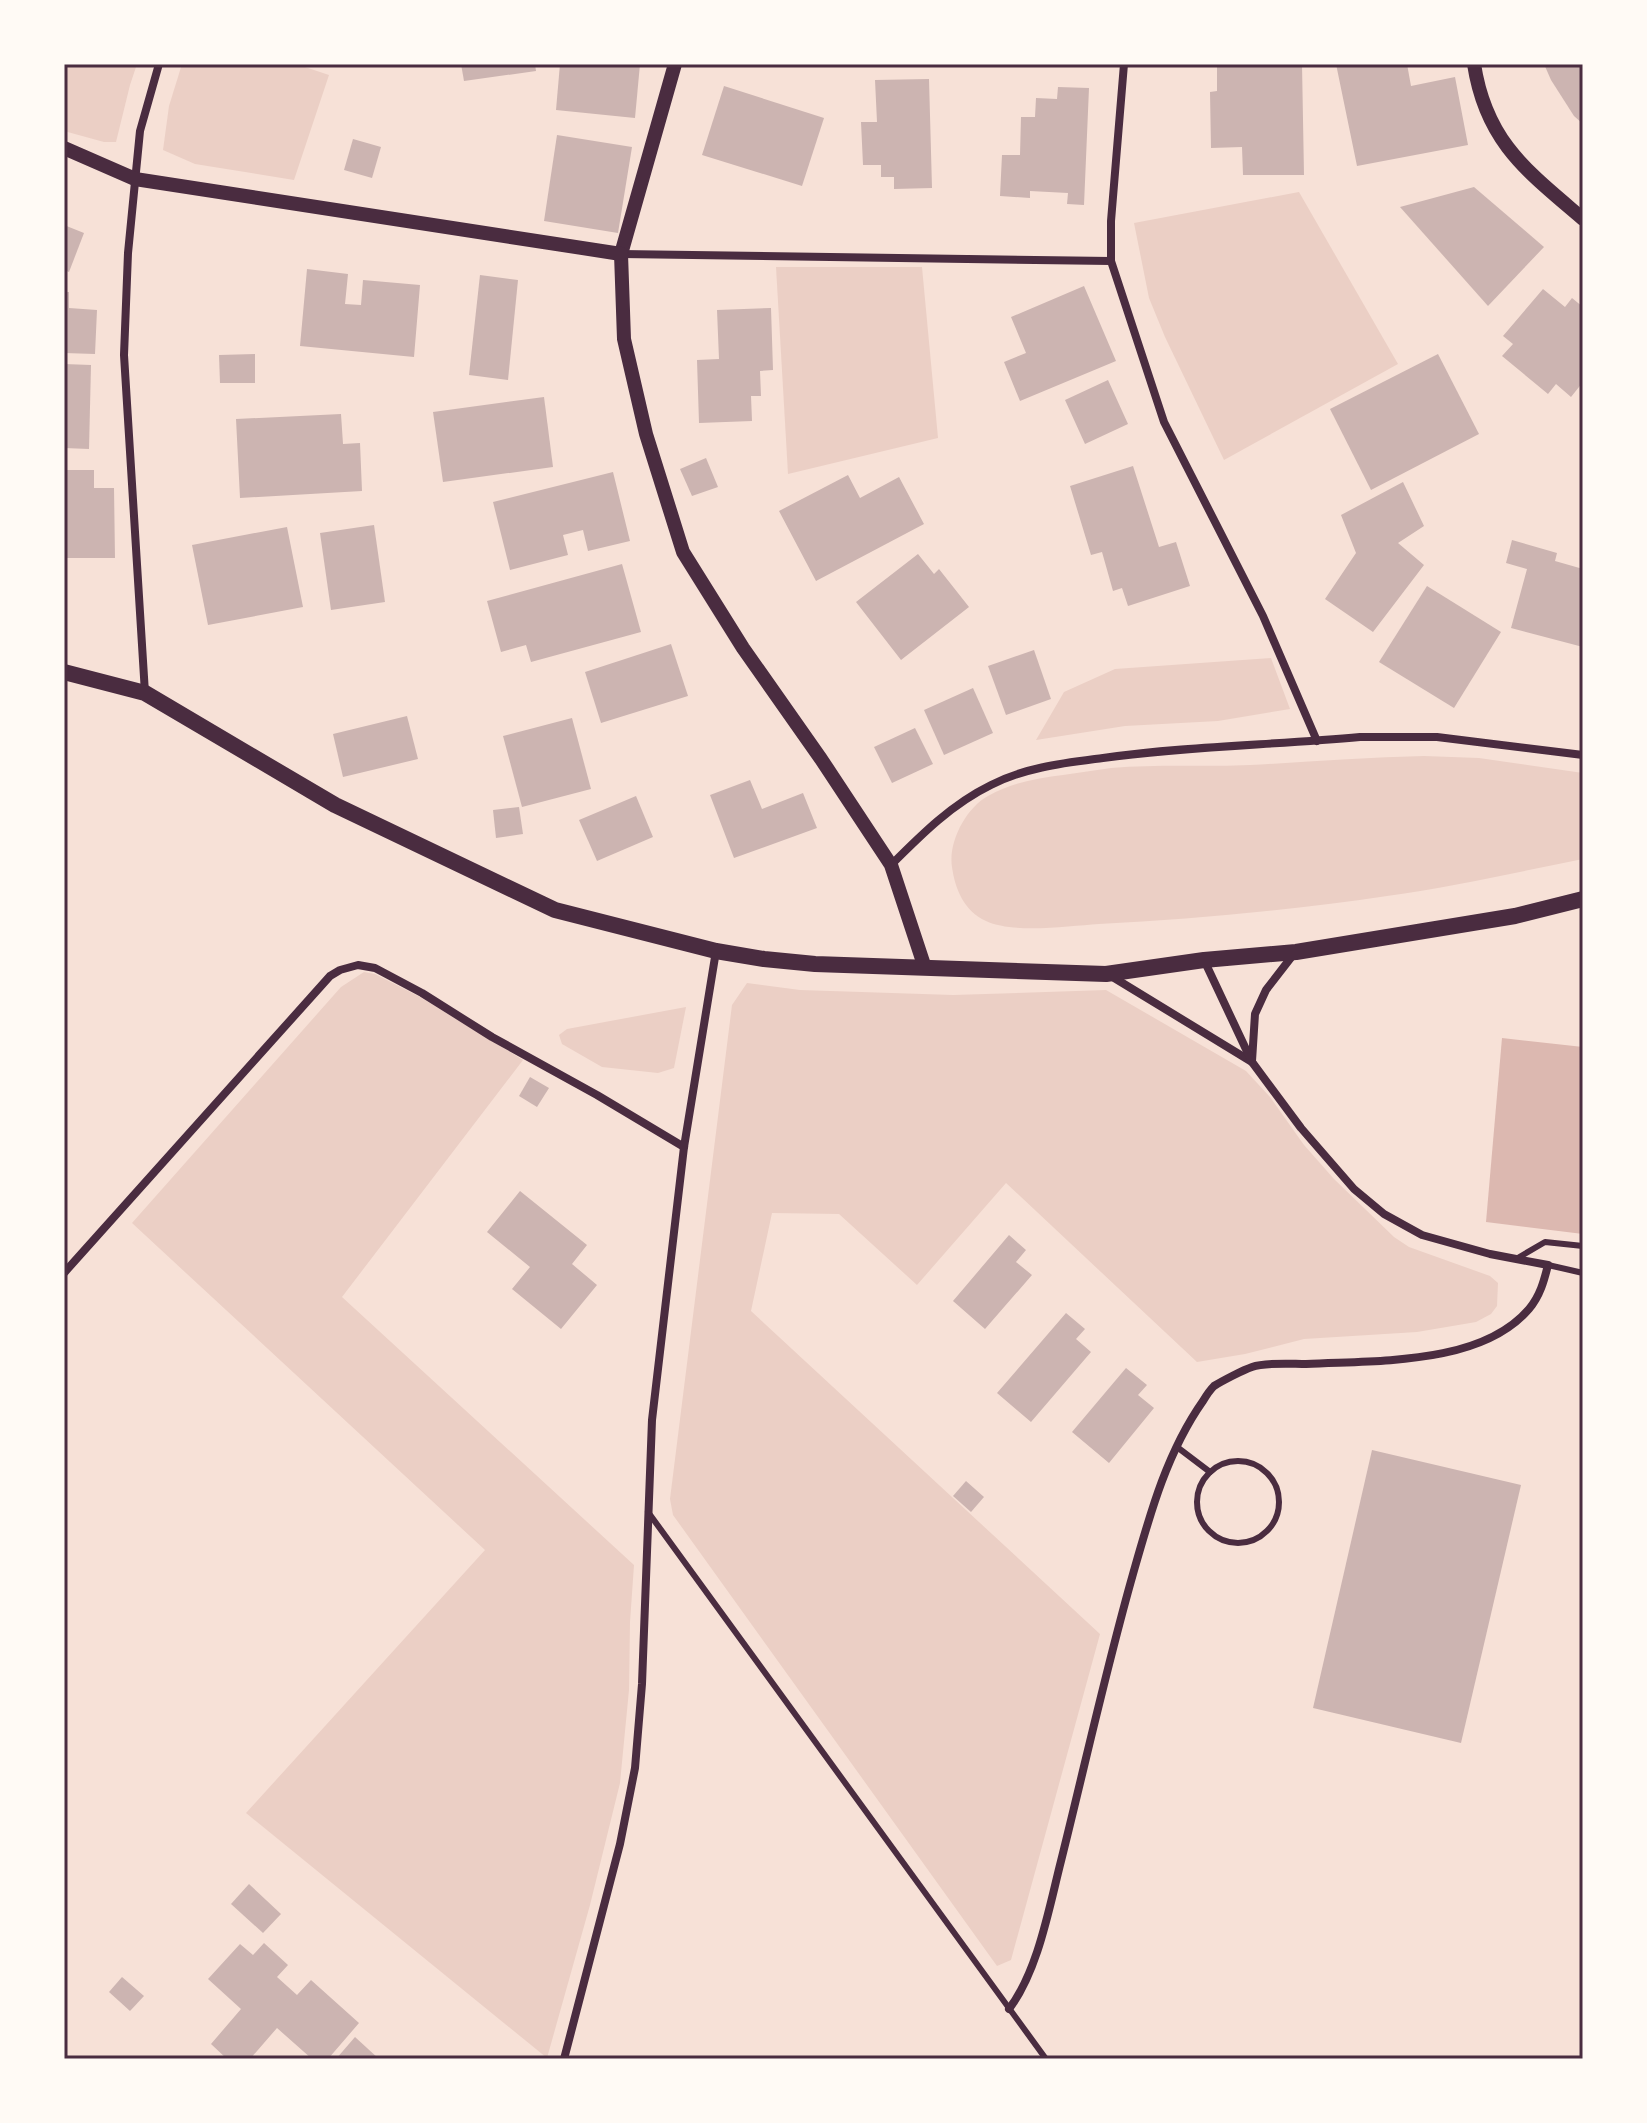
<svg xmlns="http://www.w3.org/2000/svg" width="1647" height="2123" font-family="Rubik,sans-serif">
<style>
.green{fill:#ebcfc5}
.water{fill:#dcb8b0}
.building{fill:#ccb4b1}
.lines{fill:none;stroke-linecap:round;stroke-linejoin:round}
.service{stroke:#4a2c40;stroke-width:6}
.minor{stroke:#4a2c40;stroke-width:8}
.tertiary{stroke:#4a2c40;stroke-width:14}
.secondary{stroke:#4a2c40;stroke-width:16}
.neatline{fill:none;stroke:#4a2c40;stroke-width:3}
</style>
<rect width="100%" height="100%" fill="#f7e1d7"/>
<g class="green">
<path d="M64 64H137L130 85 116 142H104L64 131Z"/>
<path d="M182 64H296L329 75 294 180 195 164 163 150 169 106Z"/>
<path d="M1299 192 1398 364 1224 460 1165 337 1149 298 1134 223Z"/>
<path d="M776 267H922L938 438 788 474Z"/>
<path d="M1271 658 1290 709 1218 721 1125 726 1036 740 1064 692 1115 669Z"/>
<path d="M1424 756 1479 758 1583 773V859C1518 872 1453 887 1387 896 1292 910 1195 919 1099 924 1068 926 1014 934 986 921 964 911 955 889 952 867 948 842 966 808 988 796 1010 783 1038 778 1063 775 1079 773 1095 770 1111 768 1157 764 1204 767 1250 765 1308 762 1366 757 1424 756Z"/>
<path d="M364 972 375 974 420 997 523 1060 342 1297 634 1565 630 1622 629 1690 620 1783 590 1905 547 2058 246 1813 485 1550 132 1223 341 987Z"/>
<path d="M747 983 800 990 953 995 1106 990 1246 1071 1270 1097 1304 1145 1334 1179 1394 1237 1409 1247 1490 1276 1498 1283 1497 1306 1491 1314 1476 1322 1417 1332 1304 1339 1245 1354 1197 1362 1006 1183 917 1285 839 1214 772 1213 751 1311 1100 1634 1011 1960 997 1966 673 1515 670 1499 732 1005Z"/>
<path d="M686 1007 674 1068 658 1073 602 1067 562 1044 559 1035 567 1029Z"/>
</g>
<path class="water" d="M1502 1038 1583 1047V1234L1486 1222Z"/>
<g class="building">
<path d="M461 64H535L536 71 464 81Z"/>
<path d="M560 64H640L635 118 556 110Z"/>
<path d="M1217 64H1302L1304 175H1243L1242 147 1211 148 1210 92 1217 91Z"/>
<path d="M1336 64H1407L1411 86 1455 77 1468 145 1357 166Z"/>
<path d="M1544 64H1583V124L1574 116 1551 80Z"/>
<path d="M929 79 932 188 894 189V177H881V165H863L861 122H877L875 80Z"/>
<path d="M724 86 824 118 802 186 702 155Z"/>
<path d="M1058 87 1089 88 1084 205 1067 204 1068 193 1030 191V198L1000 196 1002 155H1020L1021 117H1035L1036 98 1057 99Z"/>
<path d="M557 135 632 147 618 233 544 221Z"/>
<path d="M353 139 381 147 372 178 344 170Z"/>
<path d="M1474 187 1544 247 1488 306 1400 207Z"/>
<path d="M64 225 84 233 69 272 64 270Z"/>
<path d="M307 269 348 274 345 304 361 305 363 280 420 285 414 357 300 346Z"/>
<path d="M480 275 518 280 508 380 469 375Z"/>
<path d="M1084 286 1116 361 1020 401 1004 362 1026 353 1011 317Z"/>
<path d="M1543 289 1565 307 1572 298 1583 307V382L1571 397 1556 384 1548 394 1502 356 1513 344 1503 336Z"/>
<path d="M64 292H69V308L97 310 95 354 64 353Z"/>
<path d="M771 308 773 370 760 371 761 396H751L752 421 699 423 697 360 719 359 717 310Z"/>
<path d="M255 354V383H220L219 355Z"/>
<path d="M1438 354 1479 434 1371 490 1330 409Z"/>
<path d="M64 364 91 365 89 449 64 448Z"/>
<path d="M1108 380 1128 424 1085 444 1065 400Z"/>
<path d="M544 397 553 467 443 482 433 412Z"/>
<path d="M341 414 343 444 360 443 362 491 240 498 236 419Z"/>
<path d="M706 458 718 487 692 496 680 469Z"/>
<path d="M1133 466 1159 547 1176 542 1190 586 1128 606 1122 588 1113 591 1102 552 1091 555 1070 486Z"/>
<path d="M64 470H94V488H114L115 558H64Z"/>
<path d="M613 472 630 541 588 551 583 530 563 535 568 555 510 570 493 502Z"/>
<path d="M848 475 860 498 899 477 924 524 816 581 779 511Z"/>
<path d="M1403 482 1424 526 1398 543 1424 565 1373 632 1325 599 1356 553 1341 515Z"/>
<path d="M374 525 385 602 331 610 320 533Z"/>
<path d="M287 527 303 607 208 625 192 545Z"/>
<path d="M1512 540 1557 553 1555 561 1583 569V647L1511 628 1527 569 1506 563Z"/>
<path d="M918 554 934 574 939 569 969 607 901 660 856 602Z"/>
<path d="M622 564 641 632 531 662 526 645 501 652 487 601Z"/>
<path d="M1427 586 1501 632 1454 708 1379 662Z"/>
<path d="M671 644 688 696 601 723 585 672Z"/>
<path d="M1034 650 1051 699 1006 715 988 666Z"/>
<path d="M973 688 993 733 944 755 924 710Z"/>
<path d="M407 716 418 759 343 777 333 734Z"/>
<path d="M572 718 591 789 522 807 503 736Z"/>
<path d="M915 728 933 764 892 783 874 747Z"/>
<path d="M750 780 762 809 803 793 817 828 734 858 710 795Z"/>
<path d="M636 796 653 837 597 861 579 820Z"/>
<path d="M519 807 523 834 496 838 493 810Z"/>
<path d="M530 1077 549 1088 537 1107 519 1096Z"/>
<path d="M520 1191 587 1245 572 1264 597 1285 561 1329 512 1289 530 1267 487 1232Z"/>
<path d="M1009 1235 1026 1250 1016 1262 1032 1275 985 1329 953 1301Z"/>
<path d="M1066 1313 1085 1329 1076 1339 1091 1352 1031 1422 997 1393Z"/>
<path d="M1126 1368 1147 1385 1138 1395 1154 1408 1109 1463 1072 1432Z"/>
<path d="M1372 1450 1521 1485 1461 1743 1313 1708Z"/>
<path d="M966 1481 984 1497 971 1512 953 1496Z"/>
<path d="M249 1884 281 1914 263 1933 231 1904Z"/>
<path d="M264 1943 288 1965 277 1977 297 1995 311 1980 359 2023 328 2059H312L277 2028 250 2059H227L211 2044 241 2009 208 1979 240 1944 253 1955Z"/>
<path d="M122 1977 144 1996 130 2011 109 1992Z"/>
<path d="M355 2037 379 2059H336Z"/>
</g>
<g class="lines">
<g class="service">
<path d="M1516 1259 1545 1242 1583 1246"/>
<path d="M1548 1265 1583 1273"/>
<path d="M1177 1447 1210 1472"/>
<circle cx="1238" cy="1502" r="41"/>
<path d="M648 1512 1046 2059"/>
</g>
<g class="minor">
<path d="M1124 64 1111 221V261L1164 422 1263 616 1317 741"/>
<path d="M621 254 1111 261"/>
<path d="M145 693 124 355 128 253 140 131 159 64"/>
<path d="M891 865C922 834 952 804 991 785 1026 767 1065 763 1103 758 1188 746 1274 745 1360 737H1437L1583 755"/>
<path d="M1111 976 1252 1062"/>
<path d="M1252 1061 1255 1014 1266 990 1293 955"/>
<path d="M64 1273 330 976 340 970 358 965 375 968 422 993 492 1037 597 1095 684 1147"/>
<path d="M1009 2009C1038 1971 1049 1908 1061 1861 1085 1765 1106 1669 1133 1574 1150 1514 1167 1452 1203 1401 1206 1396 1210 1390 1214 1386 1222 1381 1243 1370 1252 1367 1266 1362 1291 1364 1306 1364 1375 1360 1480 1366 1529 1309 1540 1296 1544 1281 1548 1265L1490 1254 1422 1235 1384 1214 1354 1189 1301 1128 1252 1062 1204 960"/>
<path d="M564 2059 620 1844 635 1768 642 1684 652 1420 684 1147 716 951"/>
</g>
<g class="tertiary">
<path d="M675 64 621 254 624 339 646 434 683 552 743 648 821 759 891 865 925 968"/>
<path d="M1474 64C1486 142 1527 171 1583 219"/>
<path d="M64 148 135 179 621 254"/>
</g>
<path class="secondary" d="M64 672 145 693 335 805 555 910 716 951 764 959 815 964 1106 974 1204 960 1296 952 1515 916 1583 899"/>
</g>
<rect width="1647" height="2123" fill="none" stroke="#fffaf5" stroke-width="132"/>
<rect x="66" y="66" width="1515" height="1991" class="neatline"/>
</svg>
